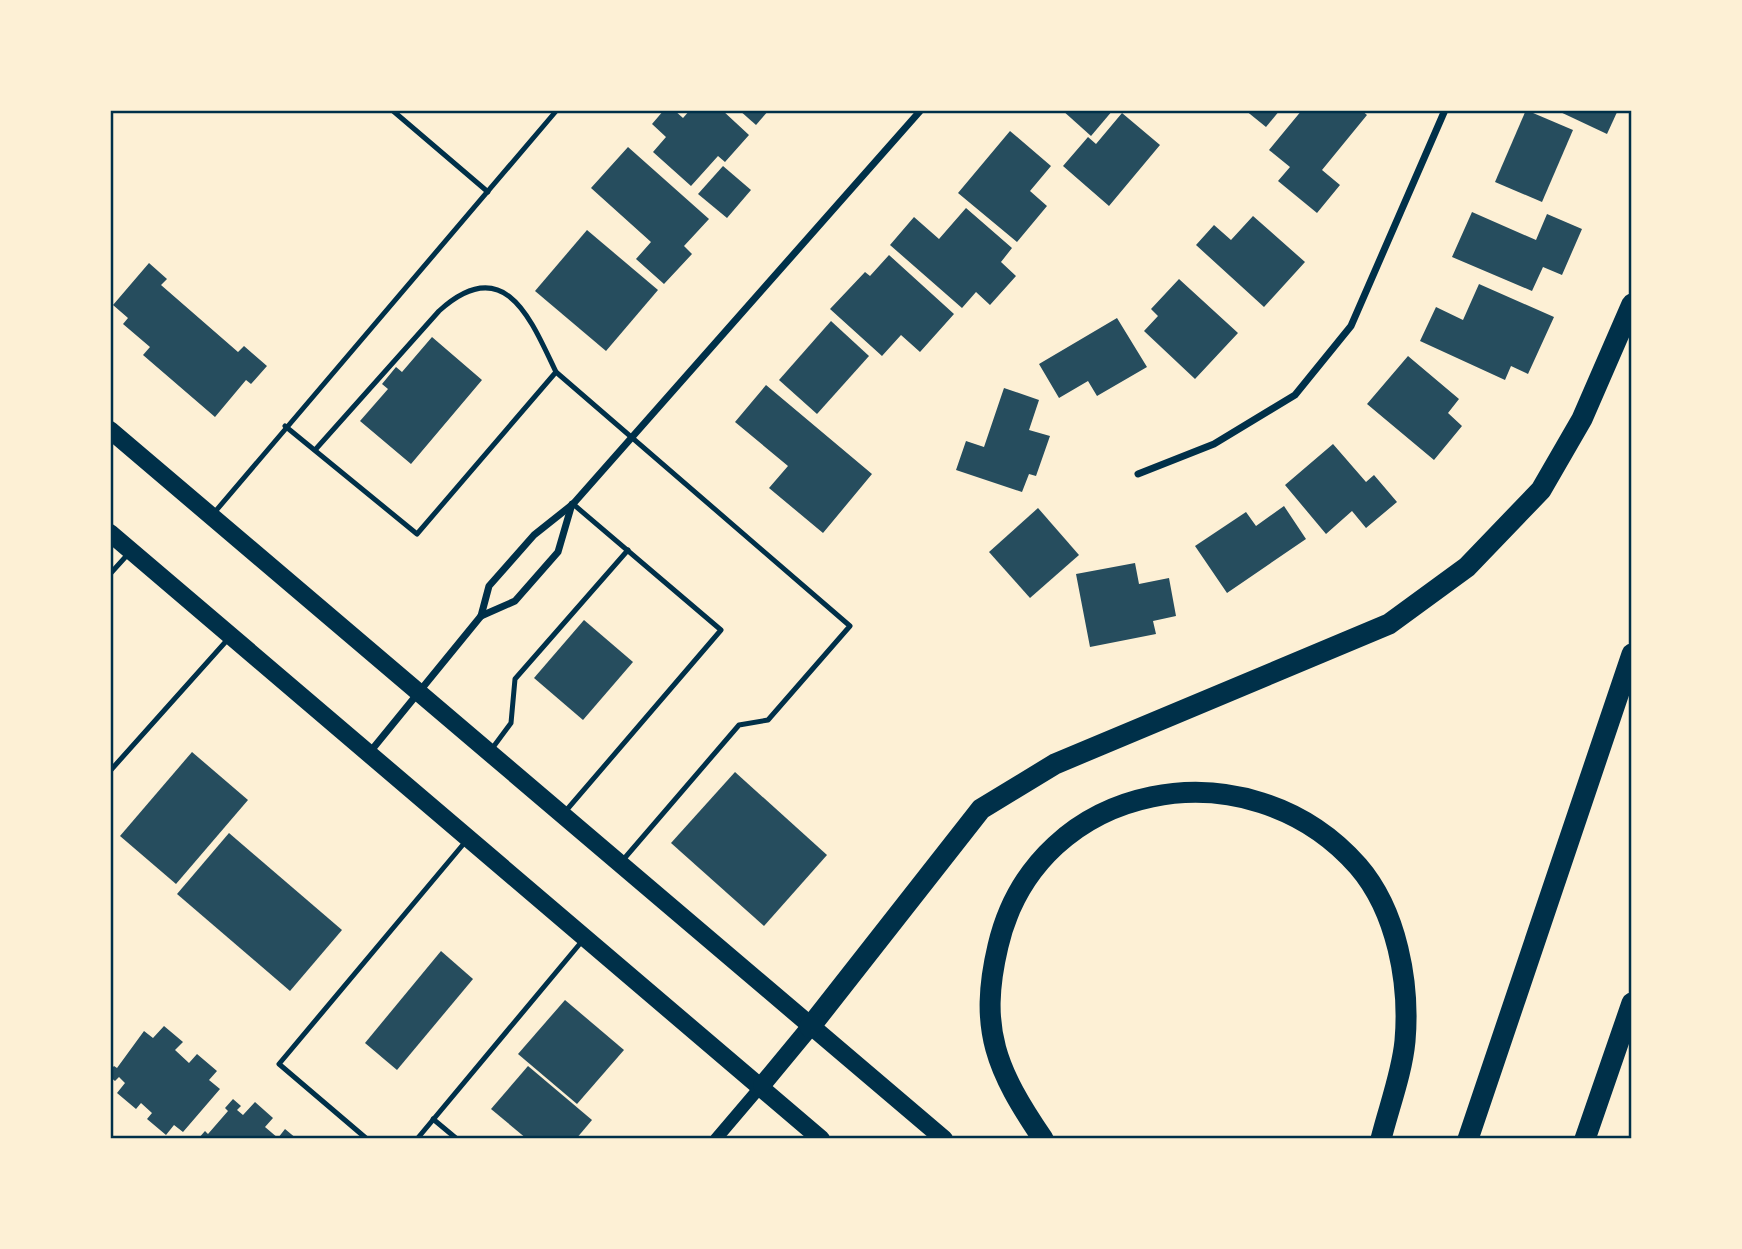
<svg xmlns="http://www.w3.org/2000/svg" width="1742" height="1249" font-family="Rubik,sans-serif">
<style>
.building{fill:#264d5e}
.lines{fill:none;stroke-linecap:round;stroke-linejoin:round}
.service{stroke:#003049;stroke-width:5}
.minor{stroke:#003049;stroke-width:7}
.tertiary{stroke:#003049;stroke-width:12}
.primary{stroke:#003049;stroke-width:18}
.motorway{stroke:#003049;stroke-width:21}
.neatline{fill:none;stroke:#003049;stroke-width:2.5}
</style>
<rect width="100%" height="100%" fill="#fdf0d5"/>
<g class="building">
<path d="M664 110H674L683 118 690 110H722L749 135 725 162 718 156 691 186 653 152 666 137 652 124Z"/>
<path d="M739 110H769L756 125Z"/>
<path d="M1062 110H1113L1091 136Z"/>
<path d="M1245 110H1280L1266 127Z"/>
<path d="M1302 110H1361L1367 115 1322 170 1340 185 1317 213 1278 181 1290 167 1269 150Z"/>
<path d="M1526 110 1573 130 1542 202 1495 182Z"/>
<path d="M1556 110H1618L1607 134Z"/>
<path d="M1122 113 1160 145 1109 206 1063 166 1088 137 1096 144Z"/>
<path d="M1010 131 1051 166 1030 191 1047 206 1017 242 958 193Z"/>
<path d="M628 147 709 219 684 246 692 254 664 284 636 259 651 242 591 188Z"/>
<path d="M723 166 751 190 727 218 698 194Z"/>
<path d="M966 208 1012 248 1001 262 1016 276 990 305 976 292 962 308 890 245 914 217 939 239Z"/>
<path d="M1472 212 1536 240 1547 214 1582 229 1562 275 1543 267 1532 291 1452 257Z"/>
<path d="M1253 216 1305 262 1264 307 1196 245 1214 225 1231 240Z"/>
<path d="M587 230 658 290 606 351 535 291Z"/>
<path d="M889 255 954 314 920 352 901 335 882 356 830 309 865 272 870 276Z"/>
<path d="M149 263 167 279 161 285 238 352 244 346 267 366 251 384 246 380 215 417 143 355 150 347 123 324 128 318 113 305Z"/>
<path d="M1179 279 1238 333 1195 379 1144 331 1158 316 1151 309Z"/>
<path d="M1479 284 1554 317 1528 374 1511 366 1505 380 1420 341 1436 307 1463 320Z"/>
<path d="M1117 318 1147 367 1097 396 1088 381 1059 398 1039 364Z"/>
<path d="M831 321 869 356 817 414 779 380Z"/>
<path d="M432 337 482 380 411 464 360 421 388 389 382 384 396 367 402 372Z"/>
<path d="M1408 356 1459 399 1448 413 1462 426 1434 460 1367 404Z"/>
<path d="M766 385 872 474 823 533 769 488 788 466 735 422Z"/>
<path d="M1004 388 1039 400 1029 430 1050 436 1036 476 1029 474 1022 492 956 470 966 441 984 447Z"/>
<path d="M1333 444 1366 482 1374 475 1397 502 1366 528 1352 511 1326 534 1285 485Z"/>
<path d="M1284 506 1306 539 1227 593 1195 546 1246 512 1256 526Z"/>
<path d="M1038 508 1079 555 1030 598 989 552Z"/>
<path d="M1135 563 1139 584 1169 578 1176 616 1153 621 1156 634 1090 647 1076 574Z"/>
<path d="M584 620 633 662 583 720 534 678Z"/>
<path d="M192 752 248 800 176 884 120 836Z"/>
<path d="M735 772 827 855 764 926 671 843Z"/>
<path d="M229 833 342 930 290 991 177 894Z"/>
<path d="M441 951 473 979 397 1070 365 1043Z"/>
<path d="M565 1000 624 1050 577 1104 518 1054Z"/>
<path d="M164 1026 183 1042 175 1050 189 1063 197 1054 217 1071 209 1080 220 1089 183 1132 174 1125 166 1135 147 1119 152 1113 141 1103 136 1109 117 1093 125 1083 119 1077 115 1081 110 1077V1070L114 1066 117 1068 144 1031 153 1038Z"/>
<path d="M528 1066 592 1120 576 1139H527L491 1109Z"/>
<path d="M233 1099 241 1106 237 1110 243 1115 255 1102 273 1118 265 1127 278 1138 285 1129 297 1139H198L205 1131 208 1134 228 1111 225 1108Z"/>
</g>
<g class="lines">
<g class="service">
<path d="M392 110 488 192"/>
<path d="M285 426 417 534 556 372 850 626 768 720 739 725 623 860"/>
<path d="M315 450 439 311C505 251 531 320 556 372"/>
<path d="M214 513 557 110"/>
<path d="M110 574 129 553"/>
<path d="M491 750 511 723 515 679 628 550"/>
<path d="M110 771 229 638"/>
<path d="M564 813 721 630 573 504"/>
<path d="M433 1119 457 1139"/>
<path d="M367 1139 279 1064 466 841"/>
<path d="M417 1139 583 940"/>
</g>
<g class="minor">
<path d="M1138 474 1214 444 1295 395 1351 326 1445 110"/>
<path d="M481 616 515 601 558 552 572 504"/>
<path d="M370 752 481 616 489 586 534 535 573 504 921 110"/>
</g>
<path class="tertiary" d="M716 1139 762 1085"/>
<g class="primary">
<path d="M110 430 944 1139"/>
<path d="M110 533 821 1139"/>
<path d="M762 1085 810 1027"/>
</g>
<g class="motorway">
<path d="M810 1027 981 809 1055 764 1389 624 1467 567 1541 490 1582 419 1632 304"/>
<path d="M1043 1139C997 1071 978 1030 998 946 1037 779 1249 742 1358 866 1397 911 1410 983 1405 1041 1402 1073 1389 1107 1381 1139"/>
<path d="M1468 1139 1632 654"/>
<path d="M1585 1139 1632 1003"/>
</g>
</g>
<rect width="1742" height="1249" fill="none" stroke="#fdf0d5" stroke-width="224"/>
<rect x="112" y="112" width="1518" height="1025" class="neatline"/>
</svg>
